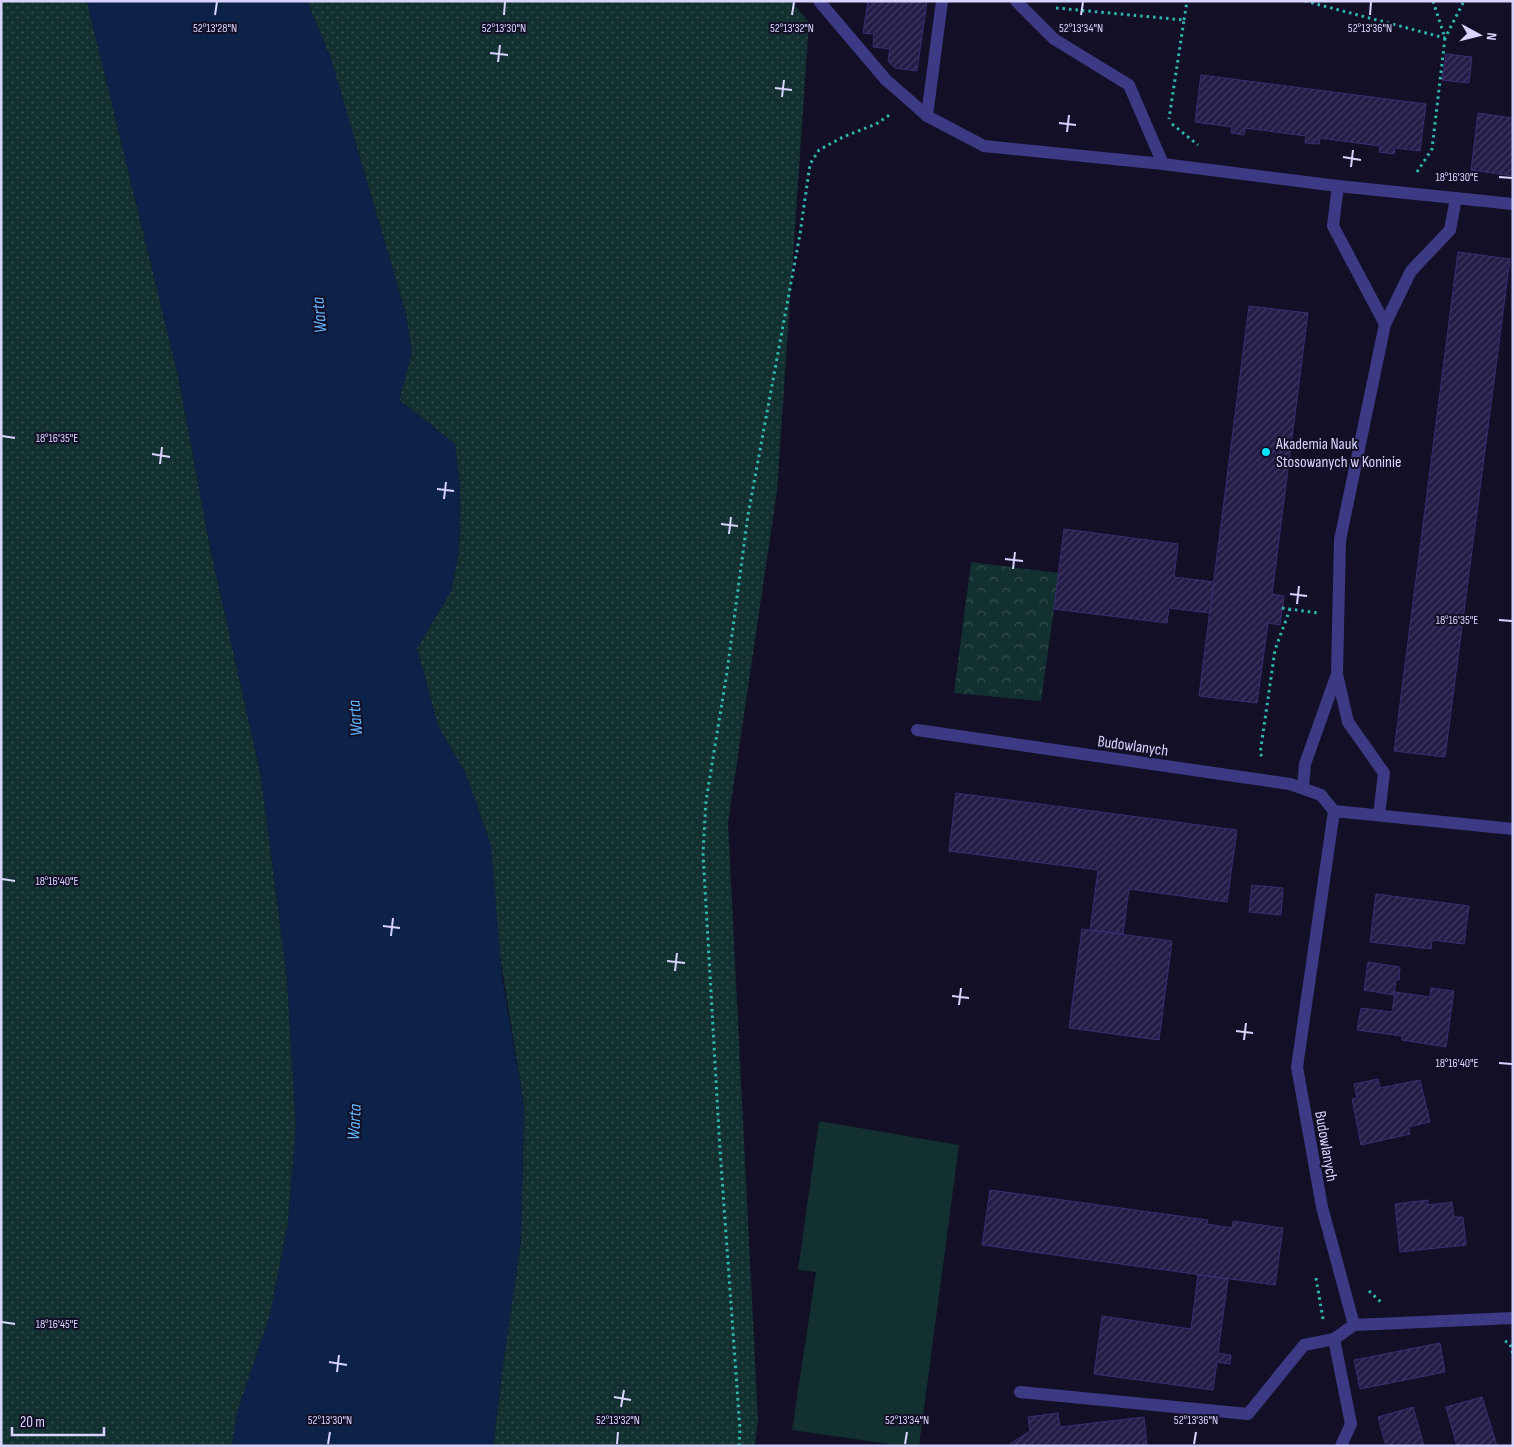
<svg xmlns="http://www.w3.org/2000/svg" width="1514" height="1447" font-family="'Sofia Sans Condensed',sans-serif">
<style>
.grass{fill:url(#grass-dots)}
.forest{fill:url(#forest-crowns)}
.garden{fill:#12302f}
.water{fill:#0c2248}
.building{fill:url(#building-hatch);stroke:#3b2d73}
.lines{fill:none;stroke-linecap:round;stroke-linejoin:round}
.path{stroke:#2fb8b0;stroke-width:3;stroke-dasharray:2.5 4;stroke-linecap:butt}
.service{stroke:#3d3a85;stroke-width:12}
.minor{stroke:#3d3a85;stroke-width:12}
.ticks{fill:none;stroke:#d9d4ff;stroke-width:2}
.poi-dot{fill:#00e5ff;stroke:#130f26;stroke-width:2}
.labels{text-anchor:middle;stroke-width:4;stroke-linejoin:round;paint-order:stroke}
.poi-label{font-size:16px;fill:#d9d4ff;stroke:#130f26;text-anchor:start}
.street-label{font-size:16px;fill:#d9d4ff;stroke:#130f26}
.water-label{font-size:18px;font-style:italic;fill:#62b6ff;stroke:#130f26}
.ticks-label{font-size:12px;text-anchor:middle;fill:#d9d4ff;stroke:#130f26;stroke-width:4;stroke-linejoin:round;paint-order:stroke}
</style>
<defs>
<pattern id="grass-dots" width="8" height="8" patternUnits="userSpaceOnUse" patternTransform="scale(1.25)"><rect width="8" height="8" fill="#12302f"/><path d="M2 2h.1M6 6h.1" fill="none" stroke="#344d4e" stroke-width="1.8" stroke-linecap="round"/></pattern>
<pattern id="forest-crowns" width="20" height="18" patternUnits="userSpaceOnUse" patternTransform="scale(1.25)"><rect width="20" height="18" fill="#12302f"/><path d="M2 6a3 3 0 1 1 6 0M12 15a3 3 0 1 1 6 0" fill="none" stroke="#344d4e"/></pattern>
<pattern id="building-hatch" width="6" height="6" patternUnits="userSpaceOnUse" patternTransform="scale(1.25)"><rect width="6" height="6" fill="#241b47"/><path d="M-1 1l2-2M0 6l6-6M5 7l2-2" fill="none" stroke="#433b63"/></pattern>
</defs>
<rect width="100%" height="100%" fill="#130f26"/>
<g class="grass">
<path d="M1 1H87L179 379 210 547 261 776 287 978 296 1126 288 1224 270 1315 237 1413 232 1446H1Z"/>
<path d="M307 1H791L809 22 777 491 728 823 758 1420 755 1446H493L504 1357 521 1239 524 1106 476 806 466 774 438 726 417 648 451 591 459 551 460 486 455 444 399 400 412 353 406 315 331 59Z"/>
</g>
<path class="forest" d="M971 562 1059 573 1041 701 954 693Z"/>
<path class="garden" d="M819 1121 959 1145 919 1446H903L792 1430 816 1272 798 1270Z"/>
<path class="water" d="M87 1H307L331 59 406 315 412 353 399 400 455 444 460 486 459 551 451 591 417 648 438 726 466 774 491 845 502 977 524 1106 521 1239 504 1357 493 1446H232L237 1413 270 1315 288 1224 296 1126 287 978 261 776 210 547 179 379Z"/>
<g class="building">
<path d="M868 1H927L917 71 895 68 888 61 890 49 873 47 874 34 863 33Z"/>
<path d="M1446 54 1472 57 1469 83 1442 80Z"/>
<path d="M1201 75 1426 104 1420 151 1395 148 1394 154 1379 152 1380 146 1320 138 1319 144 1305 143 1306 136 1245 128 1244 135 1231 133 1232 127 1195 122Z"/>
<path d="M1478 113 1513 118V176L1471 170Z"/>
<path d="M1458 252 1510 259 1445 757 1394 751Z"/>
<path d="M1249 306 1308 313 1272 594 1284 596 1280 625 1268 623 1257 703 1199 696Z"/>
<path d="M1064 529 1178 544 1174 577 1214 582 1210 613 1169 608 1167 623 1054 609Z"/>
<path d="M956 793 1237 830 1227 902 1129 889 1123 934 1090 930 1098 870 949 851Z"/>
<path d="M1252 885 1283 888 1281 915 1249 912Z"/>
<path d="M1376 894 1469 906 1464 944 1432 940 1431 949 1370 942Z"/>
<path d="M1082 929 1172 941 1159 1040 1069 1028Z"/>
<path d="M1368 962 1400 967 1399 980H1396L1394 995 1364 990Z"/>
<path d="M1431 988 1454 991 1446 1047 1402 1040V1036L1357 1030 1361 1008 1392 1012 1395 992 1430 997Z"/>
<path d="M1378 1079 1380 1088 1420 1080 1430 1122 1408 1127 1410 1134 1361 1145 1352 1099 1357 1098 1354 1084Z"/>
<path d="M990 1190 1208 1220 1207 1224 1232 1228 1233 1221 1283 1228 1275 1285 982 1245Z"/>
<path d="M1428 1200V1205L1452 1202 1454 1217H1463L1466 1245 1400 1252 1395 1204Z"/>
<path d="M1198 1275 1228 1279 1218 1353 1231 1355 1230 1364 1217 1362 1213 1390 1094 1374 1102 1316 1191 1329Z"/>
<path d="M1440 1343 1445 1372 1360 1389 1354 1360Z"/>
<path d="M1482 1397 1497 1446H1457L1446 1407Z"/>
<path d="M1413 1407 1424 1446H1386L1378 1417Z"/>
<path d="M1058 1413 1060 1427 1144 1417 1147 1446H1007L1030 1431 1028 1417Z"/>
</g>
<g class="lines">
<g class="path">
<path d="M1305 1 1445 38 1464 1"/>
<path d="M1056 8 1184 20 1169 119"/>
<path d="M1184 20 1187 1"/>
<path d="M1172 124 1198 145"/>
<path d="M1417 172 1432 149 1445 38 1433 1"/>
<path d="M1282 608 1318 613"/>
<path d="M1262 756 1260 754 1275 650 1290 609"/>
<path d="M1316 1278 1323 1319"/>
<path d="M1369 1291 1381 1302"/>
<path d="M1505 1341 1510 1344 1513 1354"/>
<path d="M739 1446 740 1430 720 1150 703 853 706 801 727 672 748 515 800 234 810 164 819 150 843 137 876 124 891 114"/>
</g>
<g class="service">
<path d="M819 1 886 80 909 100 927 116 984 146 1163 164 1338 186 1513 204"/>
<path d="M1016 1 1054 39 1129 85 1163 164"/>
<path d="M927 116 942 1"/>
<path d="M1338 186 1333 226 1385 324"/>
<path d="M1337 674 1348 722 1384 773 1379 815"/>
<path d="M1303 787 1305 764 1337 674 1340 540 1385 324 1411 271 1450 230 1456 198"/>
<path d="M1334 1339 1351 1424 1341 1446"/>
<path d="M1020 1392 1248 1414 1304 1345 1334 1339 1354 1325"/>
</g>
<g class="minor">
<path d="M917 730 1290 784 1321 795 1334 811"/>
<path d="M1513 829 1334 811 1297 1067 1322 1207 1354 1325 1513 1318"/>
</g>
</g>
<path class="ticks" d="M215 15 217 2M504 15 505 2M792 15 794 2M1081 15 1083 2M1370 15 1371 2M490 53 508 55M498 62 500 45M775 88 792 90M782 97 784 80M1059 123 1076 125M1067 132 1069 115M1343 157 1361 160M1351 167 1353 150M1499 177 1512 178M2 436 15 438M152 454 170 457M160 464 162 447M437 489 454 491M444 499 446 482M721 524 738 526M729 534 731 517M1005 559 1023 561M1013 569 1015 552M1290 594 1307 596M1297 604 1299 586M1499 620 1512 621M2 879 15 881M383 926 400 928M391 936 393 918M667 961 685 963M675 971 677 953M952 996 969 998M959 1005 961 988M1236 1031 1253 1033M1244 1040 1246 1023M1499 1063 1512 1064M2 1322 15 1324M329 1362 347 1365M337 1372 339 1355M614 1397 631 1400M621 1407 624 1390M328 1444 330 1432M617 1444 618 1432M905 1444 907 1432M1194 1444 1196 1432"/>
<circle class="poi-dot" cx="1266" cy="452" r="5"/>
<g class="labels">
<g class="poi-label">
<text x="1276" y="449">Akademia Nauk<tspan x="1276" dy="18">Stosowanych w Koninie</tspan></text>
</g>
<g class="street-label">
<text transform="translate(1133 745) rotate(8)" y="6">Budowlanych</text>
<text transform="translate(1327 1146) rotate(80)" y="6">Budowlanych</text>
</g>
<g class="water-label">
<text transform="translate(319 315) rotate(-95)" y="6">Warta</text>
<text transform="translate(355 718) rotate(-95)" y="6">Warta</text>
<text transform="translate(354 1122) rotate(-87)" y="6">Warta</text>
</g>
</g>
<g class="ticks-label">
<text x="215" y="32">52°13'28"N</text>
<text x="504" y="32">52°13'30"N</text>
<text x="792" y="32">52°13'32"N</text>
<text x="1081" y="32">52°13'34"N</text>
<text x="1370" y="32">52°13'36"N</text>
<text x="1457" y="181">18°16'30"E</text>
<text x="57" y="442">18°16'35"E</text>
<text x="1457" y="624">18°16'35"E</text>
<text x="57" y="885">18°16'40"E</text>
<text x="1457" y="1067">18°16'40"E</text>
<text x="57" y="1328">18°16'45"E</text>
<text x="330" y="1424">52°13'30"N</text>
<text x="618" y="1424">52°13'32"N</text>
<text x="907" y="1424">52°13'34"N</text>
<text x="1196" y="1424">52°13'36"N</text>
</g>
<rect width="1514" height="1447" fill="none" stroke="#d9d4ff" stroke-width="5"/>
<g transform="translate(1479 35) rotate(97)" stroke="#130f26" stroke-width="4" paint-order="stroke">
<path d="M0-4L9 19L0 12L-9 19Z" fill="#d9d4ff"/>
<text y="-8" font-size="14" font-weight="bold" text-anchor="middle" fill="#d9d4ff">N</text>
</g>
<path d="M12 1427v8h92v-8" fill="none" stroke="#d9d4ff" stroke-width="2.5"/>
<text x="20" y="1427" font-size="15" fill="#d9d4ff" stroke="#130f26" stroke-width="4" paint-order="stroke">20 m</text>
</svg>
